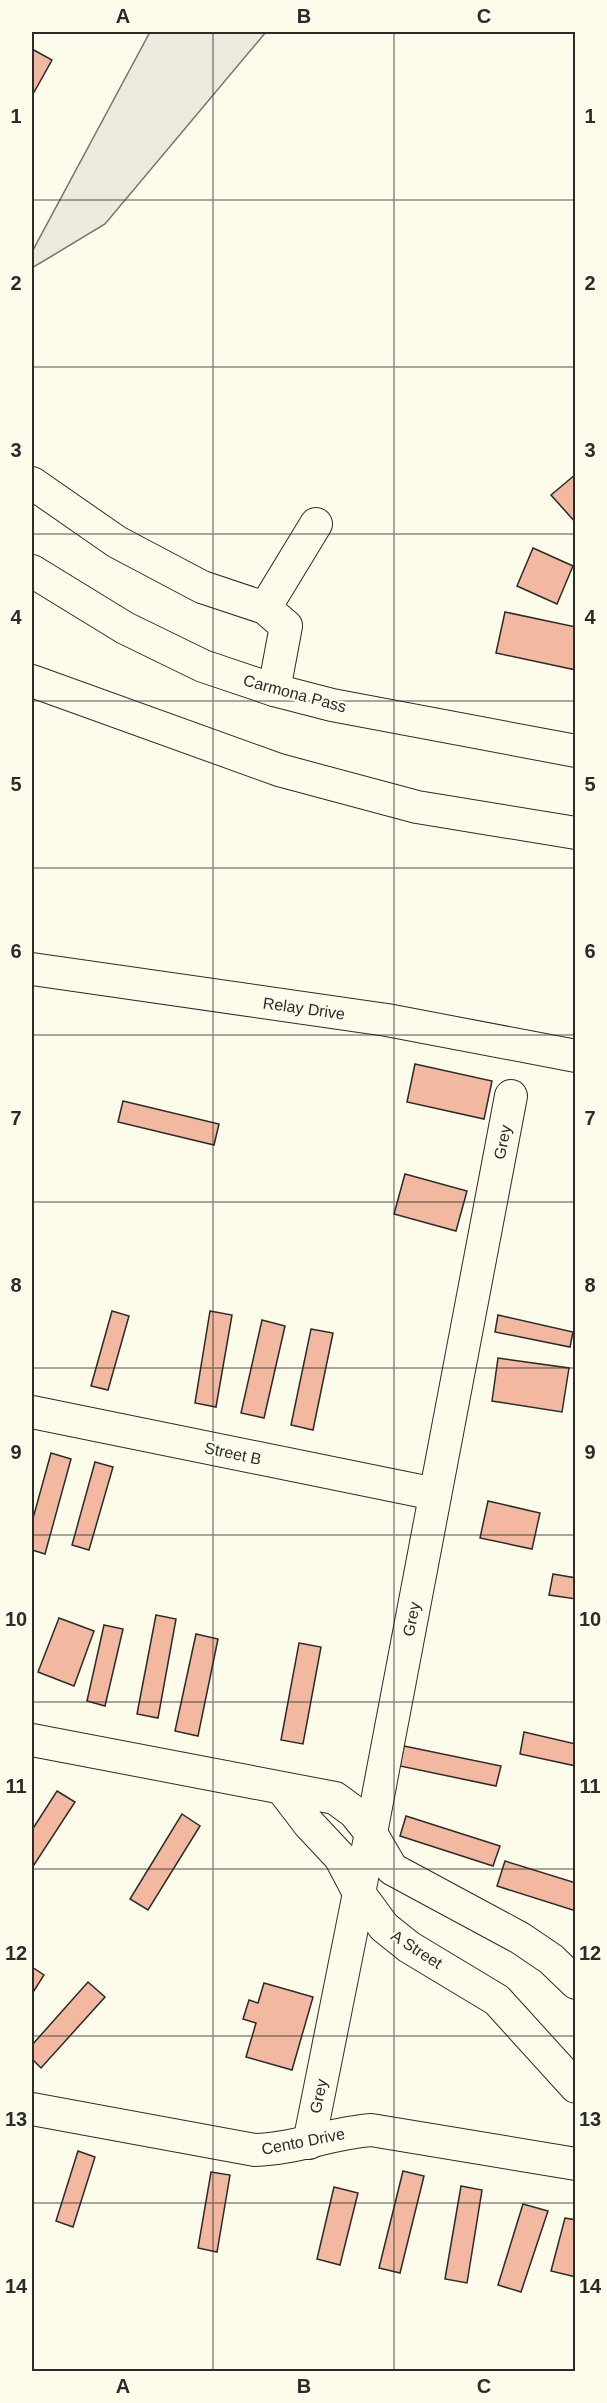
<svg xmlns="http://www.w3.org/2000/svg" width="607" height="2403" font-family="Arial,sans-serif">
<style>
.green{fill:#ecebdb;stroke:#74746e;stroke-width:1.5}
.building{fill:#f2b8a0;stroke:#2b2b2b;stroke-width:1.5}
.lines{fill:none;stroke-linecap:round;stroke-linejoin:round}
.minor-casing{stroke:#2b2b2b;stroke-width:34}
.minor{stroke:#fdfbea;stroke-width:32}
.grid{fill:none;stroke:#2b2b2b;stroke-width:1.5;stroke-opacity:0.55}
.labels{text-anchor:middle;stroke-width:4.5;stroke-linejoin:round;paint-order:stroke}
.street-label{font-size:16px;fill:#2b2b2b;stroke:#fdfbea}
.neatline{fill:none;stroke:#2b2b2b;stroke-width:2}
.grid-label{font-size:20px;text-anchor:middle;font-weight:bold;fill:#2b2b2b}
</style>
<rect width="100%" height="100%" fill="#fdfbea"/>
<path class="green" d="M150 32H266L105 224 32 268V252Z"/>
<g class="building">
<path d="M32 49 52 60 33 94 32 93Z"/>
<path d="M576 474V523L551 495Z"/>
<path d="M533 548 573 566 557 604 517 586Z"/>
<path d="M505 612 576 627V670L496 653Z"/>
<path d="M415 1064 492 1081 484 1119 407 1102Z"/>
<path d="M123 1101 219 1124 214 1145 118 1122Z"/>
<path d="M405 1174 467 1191 456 1231 394 1214Z"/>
<path d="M112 1311 129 1316 108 1390 91 1386Z"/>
<path d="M210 1311 232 1315 216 1407 195 1403Z"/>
<path d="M498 1315 573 1332 570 1347 495 1332Z"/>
<path d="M262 1320 285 1326 264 1418 241 1413Z"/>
<path d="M311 1329 333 1333 313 1430 291 1425Z"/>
<path d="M498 1358 569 1368 562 1412 492 1401Z"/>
<path d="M51 1453 71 1459 45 1554 32 1550V1522Z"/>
<path d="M95 1462 113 1467 89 1550 72 1545Z"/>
<path d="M488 1501 540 1513 532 1549 480 1538Z"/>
<path d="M553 1574 576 1578V1599L549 1595Z"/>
<path d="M156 1615 176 1619 158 1718 137 1714Z"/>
<path d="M59 1618 94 1631 74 1686 38 1672Z"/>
<path d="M104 1625 123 1629 105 1706 87 1701Z"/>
<path d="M196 1634 218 1639 198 1736 175 1731Z"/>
<path d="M299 1643 321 1647 303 1744 281 1740Z"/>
<path d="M524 1732 576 1744V1766L520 1754Z"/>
<path d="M404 1746 501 1766 496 1786 400 1766Z"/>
<path d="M57 1791 75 1802 32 1868V1830Z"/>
<path d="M182 1814 200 1826 148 1910 130 1899Z"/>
<path d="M406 1816 500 1846 493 1866 400 1836Z"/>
<path d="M505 1861 576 1883V1911L497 1886Z"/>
<path d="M32 1967 44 1975 32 1994Z"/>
<path d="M88 1982 105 1997 41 2068 32 2059V2045Z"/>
<path d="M264 1983 313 1997 292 2070 246 2057 256 2023 243 2019 249 2000 258 2003Z"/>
<path d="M78 2151 95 2157 73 2227 56 2221Z"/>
<path d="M403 2171 424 2176 400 2273 379 2268Z"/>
<path d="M211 2172 230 2175 217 2252 198 2248Z"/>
<path d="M461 2186 482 2190 467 2283 445 2279Z"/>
<path d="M334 2187 358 2193 340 2265 317 2259Z"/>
<path d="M523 2204 548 2211 521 2292 498 2285Z"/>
<path d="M565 2218 576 2220V2277L551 2271Z"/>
</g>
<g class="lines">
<defs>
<g id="minor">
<path d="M32 483 117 542 202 587 265 608 286 626 274 690"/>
<path d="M32 571 125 628 203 666 274 690 332 705 576 751"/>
<path d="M265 608 316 524"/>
<path d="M32 681 279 770 417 807 576 833"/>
<path d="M32 969 387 1020 576 1056"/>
<path d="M32 1412 435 1494"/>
<path d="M32 1740 335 1798 354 1812 371 1833 392 1869 520 1938 551 1959 576 1983"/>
<path d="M283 1790 309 1824 340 1857 359 1893 384 1927 409 1947 497 2000 576 2087"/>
<path d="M32 2109 255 2150C295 2149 331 2133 371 2130L576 2164"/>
<path d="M309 2143 371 1833 511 1096"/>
</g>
</defs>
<use href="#minor" class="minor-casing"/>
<use href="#minor" class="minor"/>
</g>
<path class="grid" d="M213 32V2372M394 32V2372M32 200H576M32 367H576M32 534H576M32 701H576M32 868H576M32 1035H576M32 1202H576M32 1368H576M32 1535H576M32 1702H576M32 1869H576M32 2036H576M32 2203H576"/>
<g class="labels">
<g class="street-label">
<text transform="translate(295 693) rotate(15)" y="6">Carmona Pass</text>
<text transform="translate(304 1008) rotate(8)" y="6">Relay Drive</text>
<text transform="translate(502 1142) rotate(-79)" y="6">Grey</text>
<text transform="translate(233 1453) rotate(12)" y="6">Street B</text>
<text transform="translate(411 1619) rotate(-79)" y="6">Grey</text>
<text transform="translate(417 1949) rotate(33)" y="6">A Street</text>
<text transform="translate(318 2096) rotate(-79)" y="6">Grey</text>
<text transform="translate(303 2141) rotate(-11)" y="6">Cento Drive</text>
</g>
</g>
<rect width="607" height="2403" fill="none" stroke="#fdfbea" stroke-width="66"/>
<rect x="33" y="33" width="541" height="2337" class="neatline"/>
<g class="grid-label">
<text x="123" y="23">A</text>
<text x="304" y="23">B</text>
<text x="484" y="23">C</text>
<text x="16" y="123">1</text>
<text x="590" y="123">1</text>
<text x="16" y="290">2</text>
<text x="590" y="290">2</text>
<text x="16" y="457">3</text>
<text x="590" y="457">3</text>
<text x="16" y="624">4</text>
<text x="590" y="624">4</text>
<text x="16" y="791">5</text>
<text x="590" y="791">5</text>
<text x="16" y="958">6</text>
<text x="590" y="958">6</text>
<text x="16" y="1125">7</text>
<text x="590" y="1125">7</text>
<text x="16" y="1292">8</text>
<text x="590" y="1292">8</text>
<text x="16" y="1459">9</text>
<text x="590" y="1459">9</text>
<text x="16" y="1626">10</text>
<text x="590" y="1626">10</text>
<text x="16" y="1793">11</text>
<text x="590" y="1793">11</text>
<text x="16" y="1960">12</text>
<text x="590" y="1960">12</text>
<text x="16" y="2126">13</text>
<text x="590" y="2126">13</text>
<text x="16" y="2293">14</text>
<text x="590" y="2293">14</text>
<text x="123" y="2393">A</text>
<text x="304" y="2393">B</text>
<text x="484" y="2393">C</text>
</g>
</svg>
